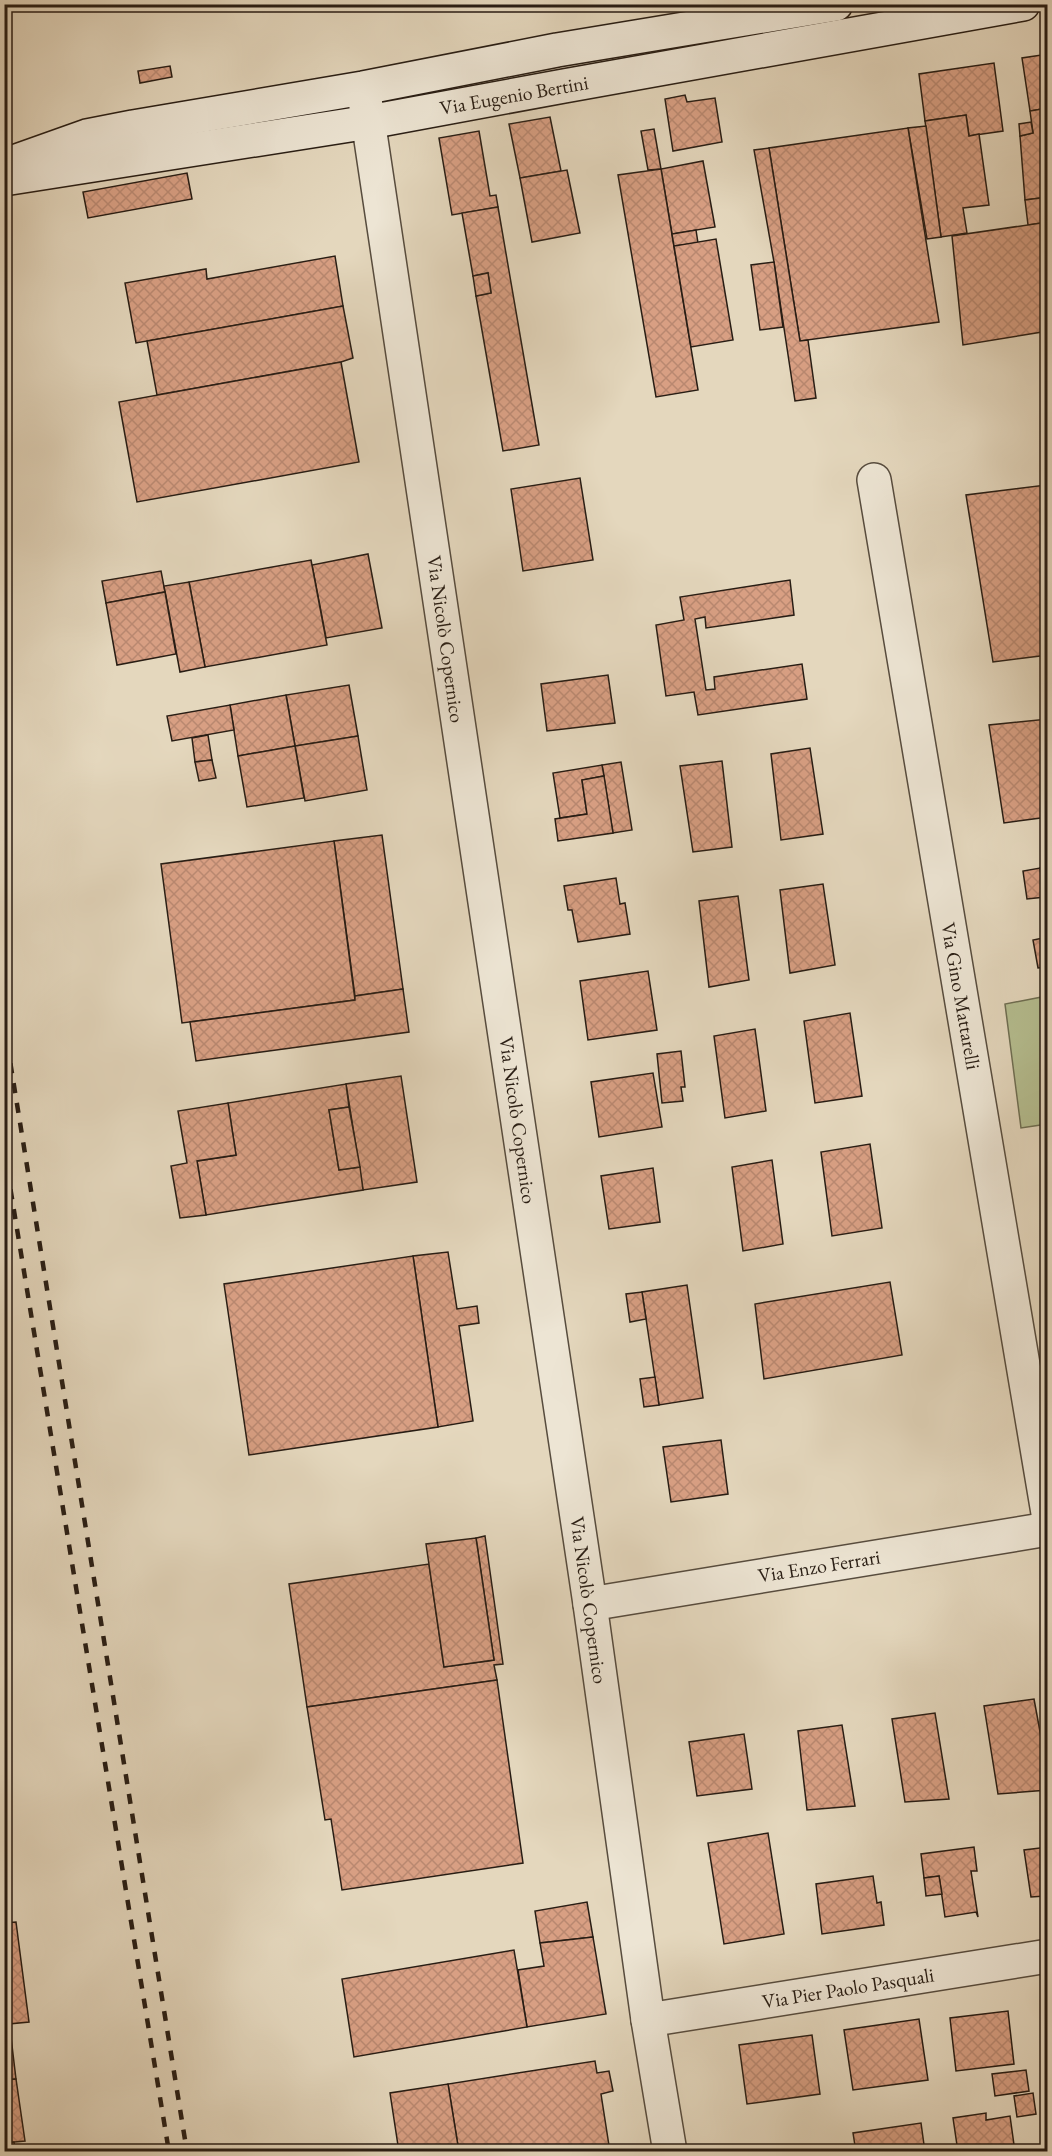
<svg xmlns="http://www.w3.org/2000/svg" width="1052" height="2156" font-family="'EB Garamond',serif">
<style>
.park{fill:#b5be90;stroke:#6e6e52;stroke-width:1.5}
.building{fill:url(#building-cross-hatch);stroke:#281d14;stroke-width:1.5}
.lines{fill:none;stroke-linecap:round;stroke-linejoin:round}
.minor-casing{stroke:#574c3e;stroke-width:36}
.secondary-casing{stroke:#281d14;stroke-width:36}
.minor{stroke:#ede5d4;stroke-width:33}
.secondary{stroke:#ede5d4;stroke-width:33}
.rail{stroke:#281d14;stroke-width:4.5;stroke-dasharray:10 10;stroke-linecap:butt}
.labels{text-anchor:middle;stroke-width:4.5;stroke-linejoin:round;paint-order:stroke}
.street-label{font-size:20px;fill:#281d14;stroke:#ede5d4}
</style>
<defs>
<pattern id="building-cross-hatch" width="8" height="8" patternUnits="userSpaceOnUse" patternTransform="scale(1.5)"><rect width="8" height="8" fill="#d89f83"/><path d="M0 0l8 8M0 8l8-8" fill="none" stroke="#b98870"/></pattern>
</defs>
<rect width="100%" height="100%" fill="#e4d7bd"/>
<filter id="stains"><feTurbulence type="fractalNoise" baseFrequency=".00333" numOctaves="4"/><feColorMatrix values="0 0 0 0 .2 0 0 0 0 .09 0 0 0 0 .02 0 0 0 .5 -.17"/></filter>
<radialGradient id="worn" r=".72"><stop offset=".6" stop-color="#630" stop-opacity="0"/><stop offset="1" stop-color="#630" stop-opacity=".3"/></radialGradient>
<path class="park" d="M1047 996V1124L1021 1128 1005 1004Z"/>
<g class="building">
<path d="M233 4H258L233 9Z"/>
<path d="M1048 54V108L1030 111 1022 58Z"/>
<path d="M994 63 1003 131 969 136 966 115 925 121 919 74Z"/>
<path d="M170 66 172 77 140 83 138 71Z"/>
<path d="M685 95 687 102 715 98 722 142 673 151 665 99Z"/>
<path d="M1048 108V197L1025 200 1020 136 1033 133 1030 111Z"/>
<path d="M966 115 969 136 979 134 989 205 963 208 967 233 941 237 925 121Z"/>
<path d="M550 117 561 171 520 178 509 124Z"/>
<path d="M1031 122 1033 133 1020 136 1019 124Z"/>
<path d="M926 126 941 237 927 239 908 128Z"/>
<path d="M908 128 939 322 800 341 769 148Z"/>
<path d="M654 129 661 169 648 170 641 131Z"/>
<path d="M479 131 490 196 496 195 498 207 452 215 439 138Z"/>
<path d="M769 148 800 341 808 340 816 398 795 401 774 262 754 150Z"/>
<path d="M703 161 715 227 672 234 661 169Z"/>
<path d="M661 169 698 390 656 397 618 175Z"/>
<path d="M567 170 580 233 532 242 520 178Z"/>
<path d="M187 173 192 199 88 218 83 192Z"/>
<path d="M1048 197V222L1028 225 1025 200Z"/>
<path d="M498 207 539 445 503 451 476 296 491 293 488 273 473 276 462 213Z"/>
<path d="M1048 222V331L963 345 952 236Z"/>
<path d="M696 230 698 243 674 246 672 234Z"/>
<path d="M716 239 733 340 691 347 674 246Z"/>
<path d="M335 256 343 306 136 343 125 283 206 269 207 279Z"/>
<path d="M774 262 783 327 760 330 751 265Z"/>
<path d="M488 273 491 293 476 296 473 276Z"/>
<path d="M343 306 353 358 341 362 157 395 147 341Z"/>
<path d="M341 362 359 462 137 502 119 402Z"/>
<path d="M580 478 593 560 523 571 511 489Z"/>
<path d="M1046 485 1048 655 993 662 966 495Z"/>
<path d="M368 554 382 628 326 638 312 565Z"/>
<path d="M311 560 327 645 205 667 189 582Z"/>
<path d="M161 571 165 592 106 603 102 581Z"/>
<path d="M790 580 794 615 706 628 705 617 695 619 706 690 715 689 714 677 802 664 807 699 698 715 694 692 666 696 656 625 684 620 680 597Z"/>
<path d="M189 582 205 667 180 672 164 586Z"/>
<path d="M165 592 176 654 117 665 106 603Z"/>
<path d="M608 675 615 723 547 731 541 684Z"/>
<path d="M349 685 358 736 295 746 286 695Z"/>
<path d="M286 695 295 746 238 756 230 705Z"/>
<path d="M230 705 234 730 172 741 167 716Z"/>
<path d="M1048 719V817L1004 823 989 725Z"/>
<path d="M208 735 212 760 195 762 192 738Z"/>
<path d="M358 736 367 790 305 801 295 746Z"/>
<path d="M295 746 304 798 247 807 238 756Z"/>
<path d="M810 748 823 834 781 840 771 754Z"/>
<path d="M212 760 216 778 199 781 195 762Z"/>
<path d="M722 761 732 847 693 852 680 766Z"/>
<path d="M621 762 632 830 613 833 602 765Z"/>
<path d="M602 765 604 776 582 780 587 814 560 818 553 773Z"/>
<path d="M604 776 613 833 558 841 555 819 587 814 582 780Z"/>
<path d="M382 835 403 989 355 996 334 841Z"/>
<path d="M334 841 355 1000 182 1023 161 864Z"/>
<path d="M1048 867V896L1045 897 1040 868Z"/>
<path d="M1040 868 1045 897 1027 899 1023 871Z"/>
<path d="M616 878 620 904 625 903 630 934 578 942 572 910H568L564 886Z"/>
<path d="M823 884 835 965 790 973 780 890Z"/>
<path d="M738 896 749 980 709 987 699 901Z"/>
<path d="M1048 937V967L1038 968 1033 940Z"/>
<path d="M648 971 657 1030 588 1040 580 981Z"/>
<path d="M403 989 409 1032 196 1061 190 1022 355 1000V996Z"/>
<path d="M850 1013 862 1096 815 1103 804 1021Z"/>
<path d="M755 1029 766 1111 725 1118 714 1036Z"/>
<path d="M681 1051 685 1087H681L683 1101 662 1103 657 1054Z"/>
<path d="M653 1073 662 1127 599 1137 591 1082Z"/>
<path d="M401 1076 417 1182 363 1190 346 1084Z"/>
<path d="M346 1084 349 1107 329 1110 339 1170 360 1167 363 1190 206 1215 197 1161 236 1155 228 1103Z"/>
<path d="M228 1103 236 1155 197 1161 206 1215 180 1218 171 1166 187 1163 178 1111Z"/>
<path d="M349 1107 360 1167 339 1170 329 1110Z"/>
<path d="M870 1144 882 1228 832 1236 821 1152Z"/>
<path d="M772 1160 783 1244 743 1251 732 1167Z"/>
<path d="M653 1168 660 1222 609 1229 601 1176Z"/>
<path d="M448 1252 457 1309 477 1306 479 1323 459 1326 473 1421 438 1427 413 1256Z"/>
<path d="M413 1256 438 1427 249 1455 224 1284Z"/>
<path d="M890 1282 902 1355 764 1379 755 1304Z"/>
<path d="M687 1285 703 1398 659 1405 642 1292Z"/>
<path d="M642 1292 646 1319 630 1322 626 1294Z"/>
<path d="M655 1377 659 1405 644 1407 640 1379Z"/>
<path d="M721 1440 728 1494 671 1502 663 1447Z"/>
<path d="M485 1536 503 1664 494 1665 497 1680 307 1707 289 1584 429 1564 444 1667 494 1660 476 1538Z"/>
<path d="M476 1538 494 1660 444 1667 426 1544Z"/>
<path d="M497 1680 523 1863 342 1890 331 1819 325 1820 307 1707Z"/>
<path d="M1034 1699 1048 1775V1790L998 1794 984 1706Z"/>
<path d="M935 1713 949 1799 905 1802 892 1719Z"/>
<path d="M842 1725 855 1806 807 1810 798 1731Z"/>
<path d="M744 1734 752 1789 697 1796 689 1742Z"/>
<path d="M768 1833 784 1934 724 1944 708 1843Z"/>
<path d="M974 1847 977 1871H971L978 1917 976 1912 945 1917 939 1876 924 1878 921 1854Z"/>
<path d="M1048 1847V1901H1046L1045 1896 1031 1897 1024 1850Z"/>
<path d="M873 1876 877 1903 881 1902 884 1925 822 1934 816 1884Z"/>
<path d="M939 1876 942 1894 926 1896 924 1878Z"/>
<path d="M587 1902 593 1937 540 1943 535 1911Z"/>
<path d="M16 1922 29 2022 9 2024 10 2029H4V1923Z"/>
<path d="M593 1937 606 2014 527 2027 518 1970 544 1966 540 1943Z"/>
<path d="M514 1950 527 2027 354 2057 342 1979Z"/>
<path d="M1048 2005V2051L1041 2006Z"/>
<path d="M1008 2011 1014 2064 956 2071 950 2018Z"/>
<path d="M919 2019 928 2080 853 2090 844 2030Z"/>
<path d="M4 2029H10L16 2079 4 2080Z"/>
<path d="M812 2035 820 2094 747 2104 739 2045Z"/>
<path d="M595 2061 597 2073 609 2071 613 2091 601 2094 610 2152H459L448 2084Z"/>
<path d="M1026 2070 1029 2091 995 2096 992 2074Z"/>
<path d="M16 2079 25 2141 4 2143V2080Z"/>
<path d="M448 2084 459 2152H399L390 2093Z"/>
<path d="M1033 2093 1036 2114 1017 2117 1014 2096Z"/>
<path d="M986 2113V2120L1010 2116 1015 2152H958L953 2118Z"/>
<path d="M921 2123 925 2152H856L853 2133Z"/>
<path d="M14 2142 16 2152H4V2143Z"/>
<path d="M820 2148V2152H791Z"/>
</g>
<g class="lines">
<defs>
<g id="minor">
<path d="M364 93 590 1604 648 2020 670 2152"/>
<path d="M874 480 1048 1513"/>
<path d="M590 1604 1048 1529"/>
<path d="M648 2020 1048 1956"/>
</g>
<g id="secondary">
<path d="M11 163 87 136 133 127 363 88 557 50 836 4"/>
<path d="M4 179 369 122 564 86 1023 4"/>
</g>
</defs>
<use href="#minor" class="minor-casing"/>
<use href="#secondary" class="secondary-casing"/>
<use href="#minor" class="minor"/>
<use href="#secondary" class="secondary"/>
<g class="rail">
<path d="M4 1024 187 2152"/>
<path d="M4 1150 169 2152"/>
</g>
</g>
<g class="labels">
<g class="street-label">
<text transform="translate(514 95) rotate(-10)" y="7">Via Eugenio Bertini</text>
<text transform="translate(446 639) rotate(82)" y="7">Via Nicolò Copernico</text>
<text transform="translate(961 996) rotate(80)" y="7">Via Gino Mattarelli</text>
<text transform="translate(518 1120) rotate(82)" y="7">Via Nicolò Copernico</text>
<text transform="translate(819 1566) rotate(-9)" y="7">Via Enzo Ferrari</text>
<text transform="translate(589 1600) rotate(82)" y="7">Via Nicolò Copernico</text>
<text transform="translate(848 1988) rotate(-9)" y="7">Via Pier Paolo Pasquali</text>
</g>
</g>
<rect width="1052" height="2156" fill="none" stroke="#e4d7bd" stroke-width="24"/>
<rect x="6" y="6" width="1040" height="2144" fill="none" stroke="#281d14" stroke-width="3"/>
<rect x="12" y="12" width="1028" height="2132" fill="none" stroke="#281d14" stroke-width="1.5"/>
<rect width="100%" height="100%" filter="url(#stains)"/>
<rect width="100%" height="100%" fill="url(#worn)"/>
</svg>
